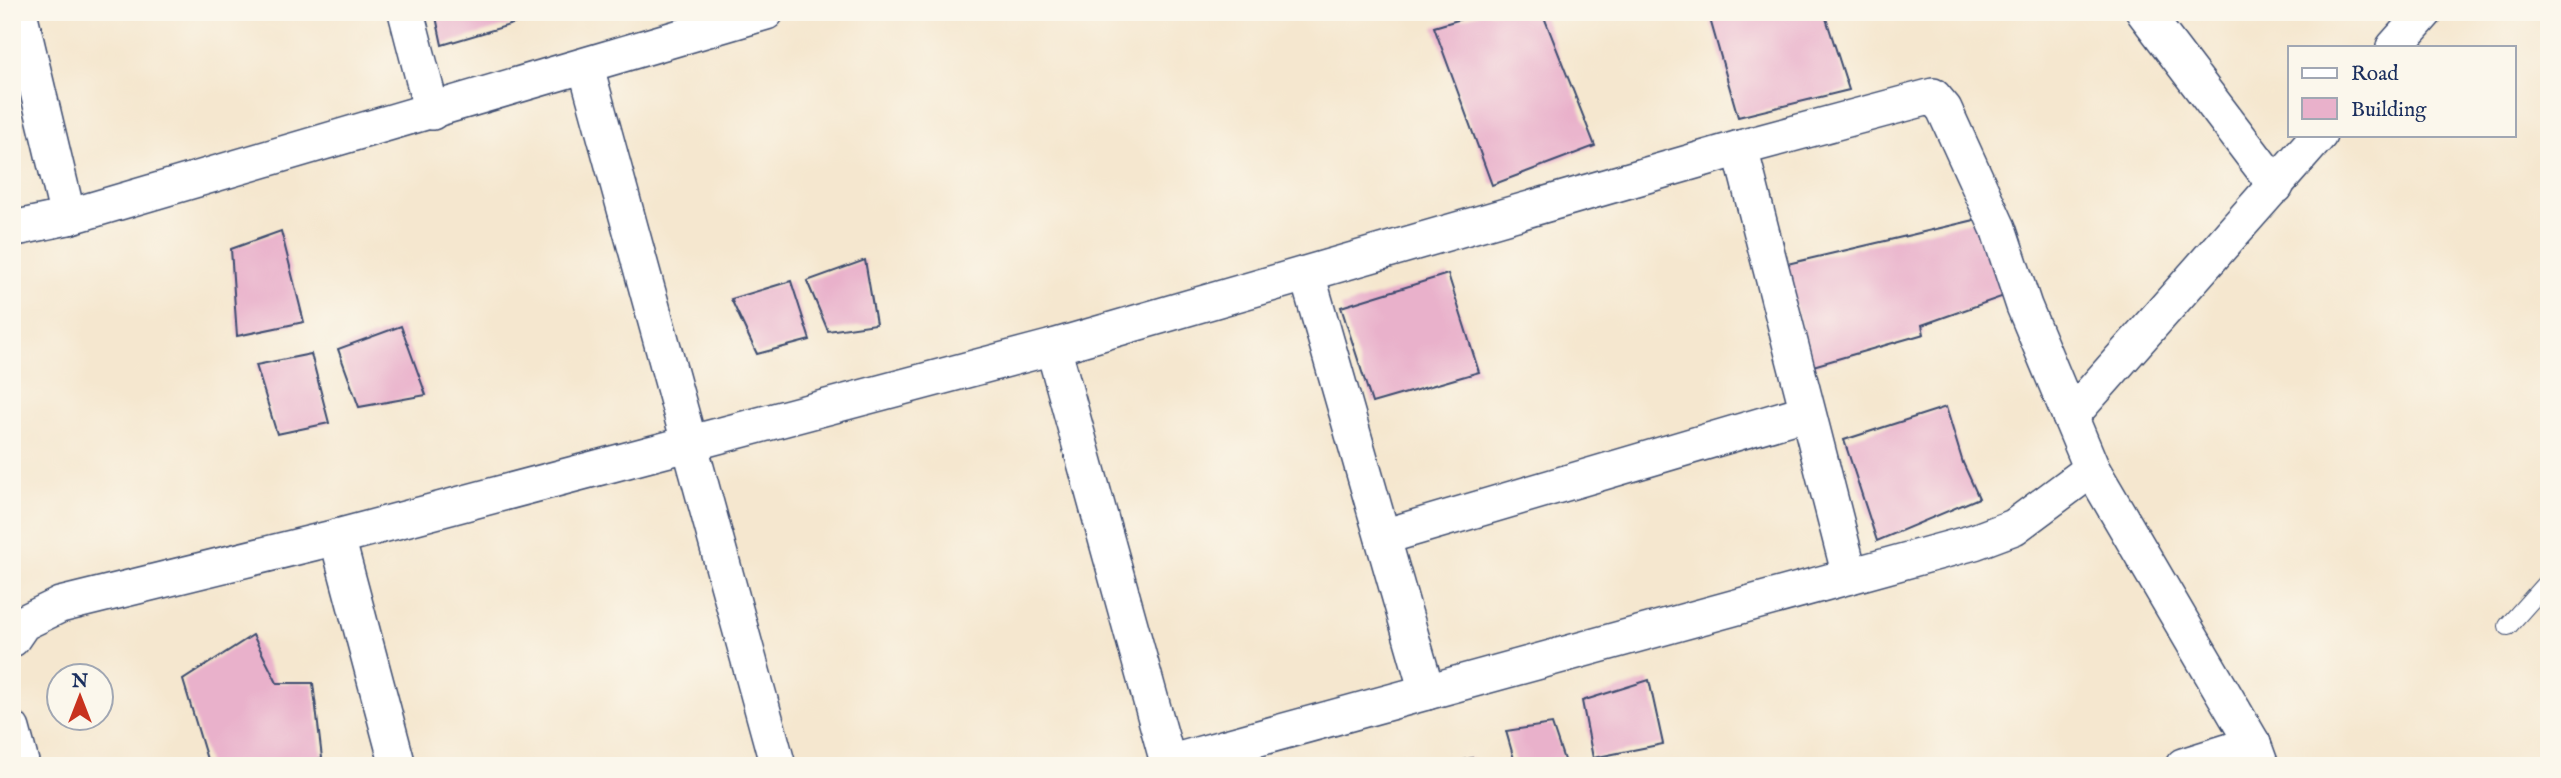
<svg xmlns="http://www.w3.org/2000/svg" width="2561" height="778" font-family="'IM FELL English',serif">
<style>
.building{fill:#e9b1cb}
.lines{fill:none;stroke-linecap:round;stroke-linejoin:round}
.lane-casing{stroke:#3c4b6f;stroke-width:20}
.street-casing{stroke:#3c4b6f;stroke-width:38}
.lane{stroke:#fff;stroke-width:18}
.street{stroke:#fff;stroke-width:35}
</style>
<rect width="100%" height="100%" fill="#fbf7ec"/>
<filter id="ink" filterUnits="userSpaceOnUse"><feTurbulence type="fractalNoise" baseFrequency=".0143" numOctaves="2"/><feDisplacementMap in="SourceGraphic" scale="14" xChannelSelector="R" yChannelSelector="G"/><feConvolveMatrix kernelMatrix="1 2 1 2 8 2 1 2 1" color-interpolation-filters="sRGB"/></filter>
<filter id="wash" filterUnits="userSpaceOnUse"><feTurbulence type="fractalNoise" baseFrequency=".00686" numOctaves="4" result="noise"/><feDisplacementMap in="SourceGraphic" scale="28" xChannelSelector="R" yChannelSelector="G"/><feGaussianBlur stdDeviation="1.57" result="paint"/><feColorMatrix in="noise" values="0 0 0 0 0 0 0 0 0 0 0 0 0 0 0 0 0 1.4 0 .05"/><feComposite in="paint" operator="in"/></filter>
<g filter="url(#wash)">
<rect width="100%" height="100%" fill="#f5e7cf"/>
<g id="blocks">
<g class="building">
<path d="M435 12H550V13L442 45Z"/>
<path d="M1485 12H1542L1595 146 1492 185 1434 27Z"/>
<path d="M1708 12H1824L1849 90 1738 117Z"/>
<path d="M1979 219 2007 295 1922 325 1924 334 1813 366 1783 265Z"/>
<path d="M281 231 304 322 237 336 231 249Z"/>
<path d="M865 260 876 324 828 331 807 281Z"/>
<path d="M1448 274 1479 372 1372 403 1341 307Z"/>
<path d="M791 281 810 340 757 354 731 299Z"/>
<path d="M401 326 426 395 359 407 338 349Z"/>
<path d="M311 354 329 423 277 434 256 365Z"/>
<path d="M1946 407 1963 463 1979 498 1877 541 1844 440Z"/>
<path d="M253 635 277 683H313L322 758 290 766H209L183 680Z"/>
<path d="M1649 680 1663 744 1593 758 1582 701Z"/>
<path d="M1552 724 1566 766H1516L1506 731Z"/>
<path d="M1472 758 1474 766H1443V765Z"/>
</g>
</g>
</g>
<g filter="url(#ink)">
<use href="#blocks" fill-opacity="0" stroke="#3c4b6f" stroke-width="2"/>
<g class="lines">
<defs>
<path id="lane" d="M2508 626 2549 580"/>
<g id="street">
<path d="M19 12 68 217"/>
<path d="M406 12 432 112"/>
<path d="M2144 12 2276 186"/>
<path d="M2394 47 2425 12"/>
<path d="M586 67 778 766"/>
<path d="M1740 148 1850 576"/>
<path d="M12 229 68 217 766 12"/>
<path d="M1307 274 1427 692"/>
<path d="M1053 347 1169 766"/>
<path d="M2070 417 2319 135"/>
<path d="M337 537 398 766"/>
<path d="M1383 537 1807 412"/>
<path d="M12 639 23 623 60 605 337 537 1053 347 1740 148 1933 96 1944 109 1998 228 2024 306 2092 469 2253 744 2261 766"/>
<path d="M12 729 22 766"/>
<path d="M1168 763 1974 542 2014 527 2092 469"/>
<path d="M2183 766 2253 744"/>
</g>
</defs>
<use href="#lane" class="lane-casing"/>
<use href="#street" class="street-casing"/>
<use href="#lane" class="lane"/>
<use href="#street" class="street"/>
</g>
</g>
<rect width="2561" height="778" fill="none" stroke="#fbf7ec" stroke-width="42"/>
<rect x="2288" y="46" width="228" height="91" fill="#fbf7ec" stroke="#a1a7b3" stroke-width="2"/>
<rect x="2302" y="68" width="35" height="10" fill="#ffffff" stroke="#a1a7b3" stroke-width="2"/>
<text x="2351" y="80" font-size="21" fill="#1b2f5e">Road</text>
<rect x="2302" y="98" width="35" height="21" fill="#e9b1cb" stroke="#a1a7b3" stroke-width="2"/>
<text x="2351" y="116" font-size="21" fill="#1b2f5e">Building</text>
<g transform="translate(80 697)"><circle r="33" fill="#fbf7ec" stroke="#a1a7b3" stroke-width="2"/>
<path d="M0-5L12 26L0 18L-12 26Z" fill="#c8321e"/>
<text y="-10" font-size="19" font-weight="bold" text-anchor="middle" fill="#1b2f5e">N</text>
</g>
</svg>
